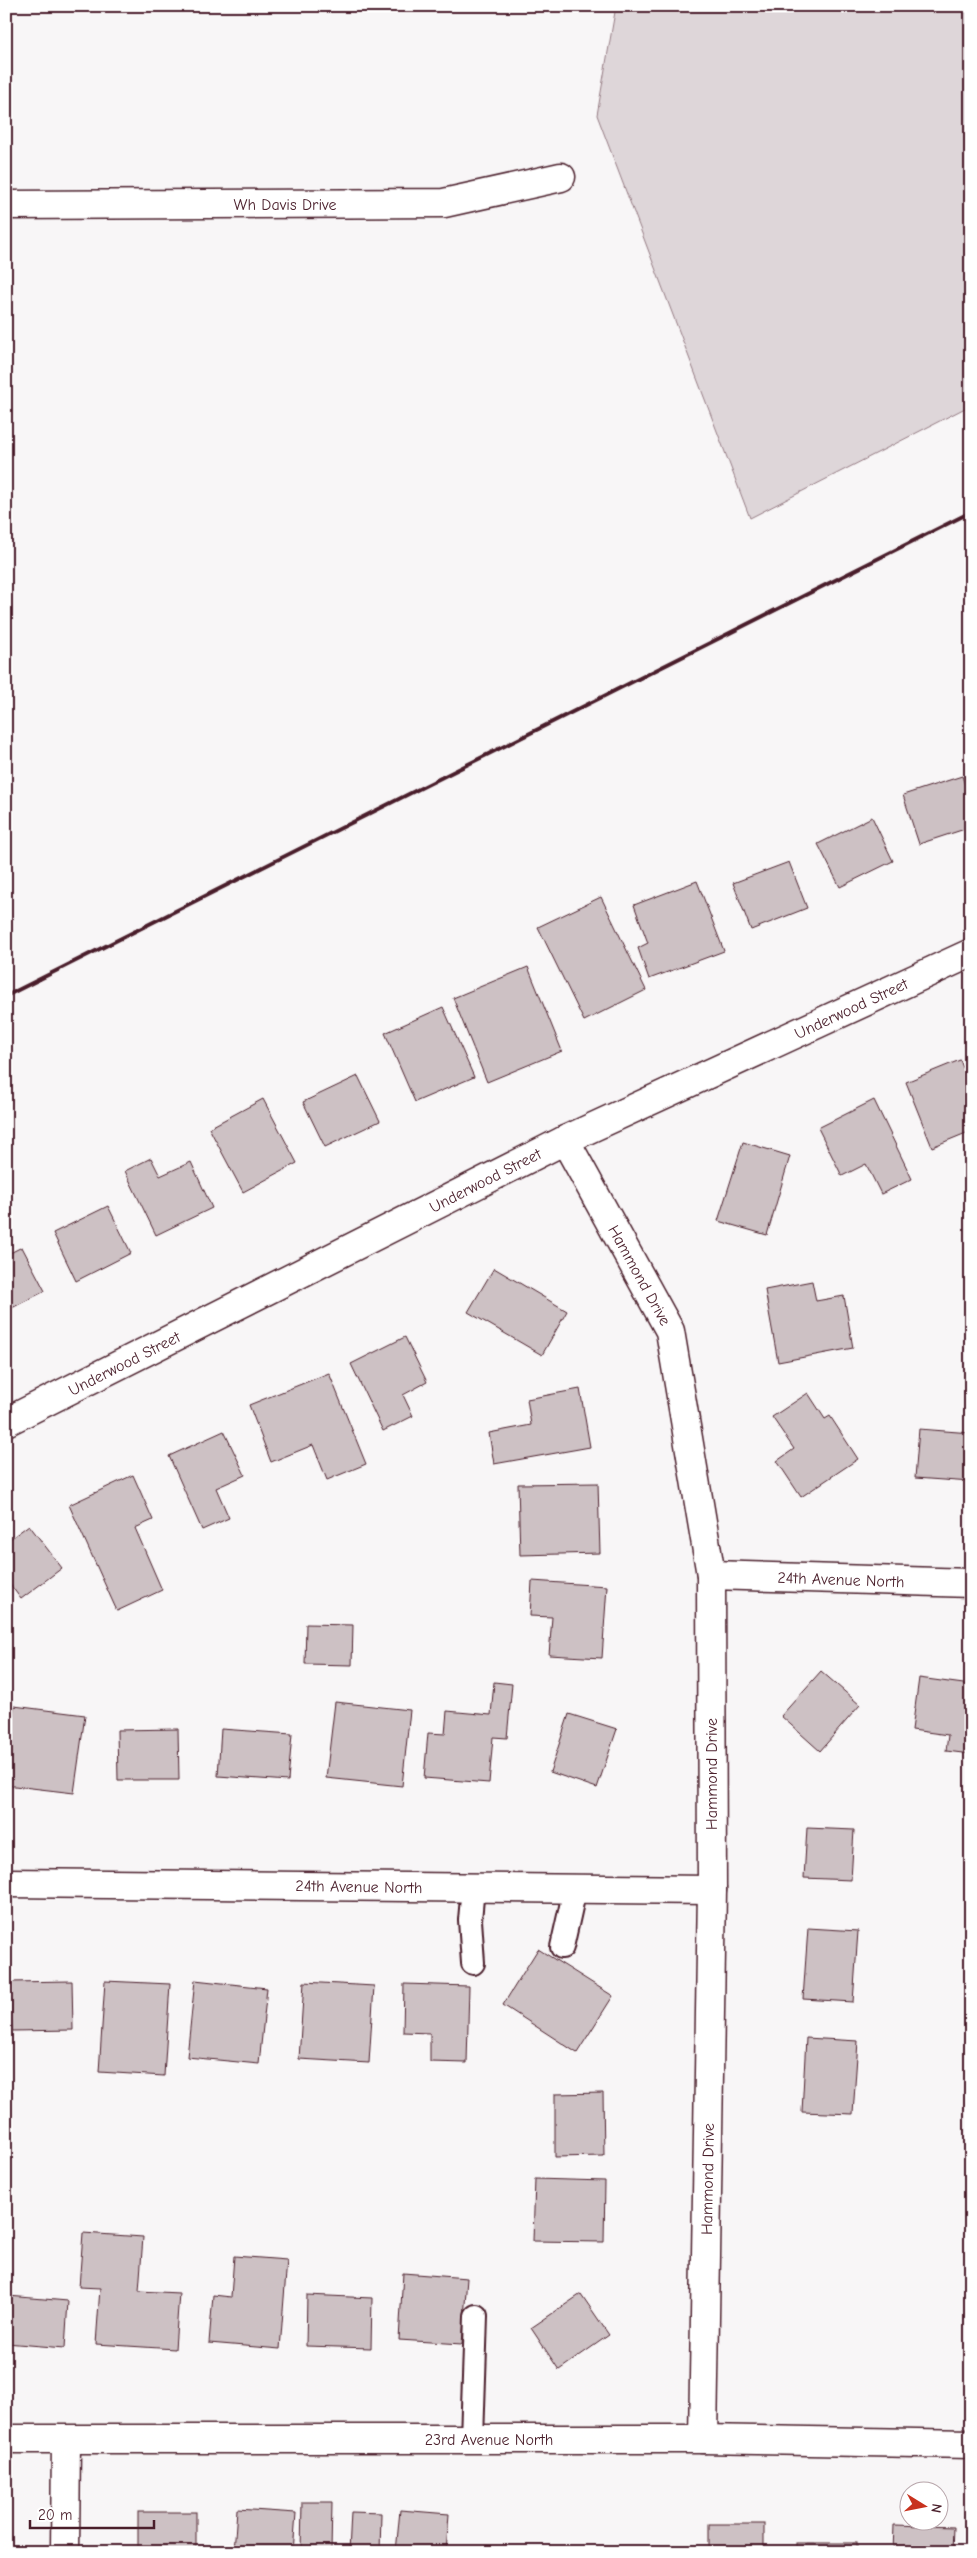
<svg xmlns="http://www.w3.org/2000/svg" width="977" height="2558" font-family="'Comic Neue',sans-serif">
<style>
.green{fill:#ded6d9;stroke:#947a82}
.building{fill:#cdc1c4;stroke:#4a1f2b}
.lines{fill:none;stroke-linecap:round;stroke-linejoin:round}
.lane-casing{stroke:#4a1f2b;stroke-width:26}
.street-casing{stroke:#4a1f2b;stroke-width:31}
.lane{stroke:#fff;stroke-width:22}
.street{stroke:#fff;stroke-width:28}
.rail{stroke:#4a1f2b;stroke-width:4}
.labels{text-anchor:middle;stroke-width:4;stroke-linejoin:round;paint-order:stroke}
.street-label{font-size:16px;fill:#4a1f2b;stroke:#fff}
</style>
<rect width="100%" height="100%" fill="#f8f6f7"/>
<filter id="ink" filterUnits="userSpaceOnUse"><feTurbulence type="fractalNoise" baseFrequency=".02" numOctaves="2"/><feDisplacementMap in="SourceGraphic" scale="10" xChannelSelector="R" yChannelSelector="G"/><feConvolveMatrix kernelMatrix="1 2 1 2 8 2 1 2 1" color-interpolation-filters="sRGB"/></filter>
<g filter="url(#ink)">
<path class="green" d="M616 6H971V405L750 518 597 115Z"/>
<g class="building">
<path d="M962 776 971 804V827L919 844 903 795Z"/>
<path d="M872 817 893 861 840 887 818 844Z"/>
<path d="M789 862 807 908 751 930 733 883Z"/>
<path d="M697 881 724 951 649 979 638 948 648 943 634 905Z"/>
<path d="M601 897 646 990 584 1021 538 927Z"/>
<path d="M528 967 562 1051 487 1082 453 998Z"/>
<path d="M443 1007 474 1077 415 1102 385 1033Z"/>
<path d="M960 1060 971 1088V1131L932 1147 906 1082Z"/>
<path d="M358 1076 380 1121 325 1147 303 1102Z"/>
<path d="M263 1099 297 1163 243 1192 209 1128Z"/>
<path d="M874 1100 912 1179 881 1194 866 1164 842 1176 818 1128Z"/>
<path d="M743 1142 790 1156 767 1235 718 1221Z"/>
<path d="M151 1158 160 1176 191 1162 212 1208 156 1235 125 1171Z"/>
<path d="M108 1206 131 1253 76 1281 53 1233Z"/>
<path d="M22 1247 45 1291 6 1311V1255Z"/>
<path d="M494 1268 567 1311 542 1355 468 1312Z"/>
<path d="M812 1281 816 1301 844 1296 853 1348 778 1362 765 1290Z"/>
<path d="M405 1337 427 1382 403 1395 413 1416 383 1431 351 1364Z"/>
<path d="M329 1373 366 1464 327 1480 313 1445 271 1462 249 1405Z"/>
<path d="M580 1389 590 1447 494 1464 489 1433 531 1425 527 1399Z"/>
<path d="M808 1393 825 1419 830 1416 858 1459 801 1497 777 1461 794 1449 772 1417Z"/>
<path d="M919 1429 971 1433V1482L915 1478Z"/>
<path d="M224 1431 245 1475 216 1488 229 1518 202 1530 169 1456Z"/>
<path d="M133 1475 153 1520 135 1528 162 1590 117 1611 69 1505Z"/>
<path d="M598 1483 600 1553 520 1555 518 1484Z"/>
<path d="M29 1525 62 1568 21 1599 6 1579V1542Z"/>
<path d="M532 1581 607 1586 602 1658 549 1655 552 1617 530 1616Z"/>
<path d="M306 1624 353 1625 352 1665 305 1664Z"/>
<path d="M821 1671 860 1705 820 1751 781 1716Z"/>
<path d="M919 1678 971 1685V1754L946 1751 948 1735 912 1730Z"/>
<path d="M494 1682 512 1684 507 1738 493 1737 489 1783 424 1778 428 1733 445 1734 447 1711 491 1715Z"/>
<path d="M335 1702 410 1710 402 1786 326 1778Z"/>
<path d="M14 1706 85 1715 74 1793 6 1785Z"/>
<path d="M569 1714 617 1729 597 1788 550 1772Z"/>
<path d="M178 1729 179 1780H118L117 1730Z"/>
<path d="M221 1729 292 1734 288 1781 218 1776Z"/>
<path d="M807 1828 854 1830 851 1880 804 1878Z"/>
<path d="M808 1928 858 1931 853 2002 803 1999Z"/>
<path d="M538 1949 613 1996 577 2053 503 2005Z"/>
<path d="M195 1980 267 1988 259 2064 187 2057Z"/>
<path d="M72 1981 73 2030 12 2031 10 1982Z"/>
<path d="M105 1981 170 1984 164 2076 99 2072Z"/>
<path d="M304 1982 374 1986 369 2063 299 2059Z"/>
<path d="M404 1984 469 1986 467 2063 430 2062V2033L403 2032Z"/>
<path d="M806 2038 858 2041 853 2114 802 2112Z"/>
<path d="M603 2093 604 2156 555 2157V2094Z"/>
<path d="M535 2179 605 2181 604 2242 533 2241Z"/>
<path d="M83 2233 143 2237 139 2291 179 2293 175 2349 96 2344 100 2288 79 2287Z"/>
<path d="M234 2256 287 2260 280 2349 209 2343 213 2295 231 2297Z"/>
<path d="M403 2273 467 2278 462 2344 399 2340Z"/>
<path d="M581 2294 609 2335 559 2370 531 2328Z"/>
<path d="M307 2295 372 2298 371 2348 306 2346Z"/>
<path d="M8 2296 68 2301 65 2348 6 2343Z"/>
<path d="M302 2502H332L331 2552H301Z"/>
<path d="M237 2509 296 2513 293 2552H234Z"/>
<path d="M400 2510 449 2514 446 2552H396Z"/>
<rect x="138" y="2512" width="58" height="40"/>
<path d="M351 2512 381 2513 380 2552H349Z"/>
<rect x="709" y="2524" width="55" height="28"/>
<path d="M894 2525 954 2527 953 2552H893Z"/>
<rect x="796" y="2543" width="61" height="9"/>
</g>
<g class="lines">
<defs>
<g id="lane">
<path d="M562 1947 575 1889"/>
<path d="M473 1963 470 1920 473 1887"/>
<path d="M472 2439 476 2316"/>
</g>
<g id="street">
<path d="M6 205 444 203 561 177"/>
<path d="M565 1140 670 1331 711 1575 712 1890 703 2439"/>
<path d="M6 1422 565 1140 971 953"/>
<path d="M711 1575 971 1583"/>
<path d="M6 1883 712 1890"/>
<path d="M6 2439H703L971 2444"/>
<path d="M65 2552 66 2440"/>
</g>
</defs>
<use href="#lane" class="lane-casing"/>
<use href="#street" class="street-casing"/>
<use href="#lane" class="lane"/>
<use href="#street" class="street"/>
<path class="rail" d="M6 996 971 512"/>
</g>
</g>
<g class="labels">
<g class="street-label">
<text x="285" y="210">Wh Davis Drive</text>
<text transform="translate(851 1008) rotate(-25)" y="6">Underwood Street</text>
<text transform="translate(485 1180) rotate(-27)" y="6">Underwood Street</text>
<text transform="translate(640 1275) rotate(61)" y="6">Hammond Drive</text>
<text transform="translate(124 1363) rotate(-27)" y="6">Underwood Street</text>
<text transform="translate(841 1579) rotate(2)" y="6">24th Avenue North</text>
<text transform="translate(711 1774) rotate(-90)" y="6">Hammond Drive</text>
<text transform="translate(359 1886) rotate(1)" y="6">24th Avenue North</text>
<text transform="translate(707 2179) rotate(-89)" y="6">Hammond Drive</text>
<text x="489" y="2445">23rd Avenue North</text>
</g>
</g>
<rect width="977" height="2558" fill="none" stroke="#fff" stroke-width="25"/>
<rect x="12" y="12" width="952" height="2533" fill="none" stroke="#4a1f2b" stroke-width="2" filter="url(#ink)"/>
<g transform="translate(924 2506) rotate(100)"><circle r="24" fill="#ffffff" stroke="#b7a5aa"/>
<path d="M0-4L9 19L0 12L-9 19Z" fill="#c8321e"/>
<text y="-8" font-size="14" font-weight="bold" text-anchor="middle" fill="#4a1f2b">N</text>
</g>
<path d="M30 2520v8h124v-8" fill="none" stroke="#4a1f2b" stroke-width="2.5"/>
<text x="38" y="2520" font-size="15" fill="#4a1f2b" stroke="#ffffff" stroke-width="4" paint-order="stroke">20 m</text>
</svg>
